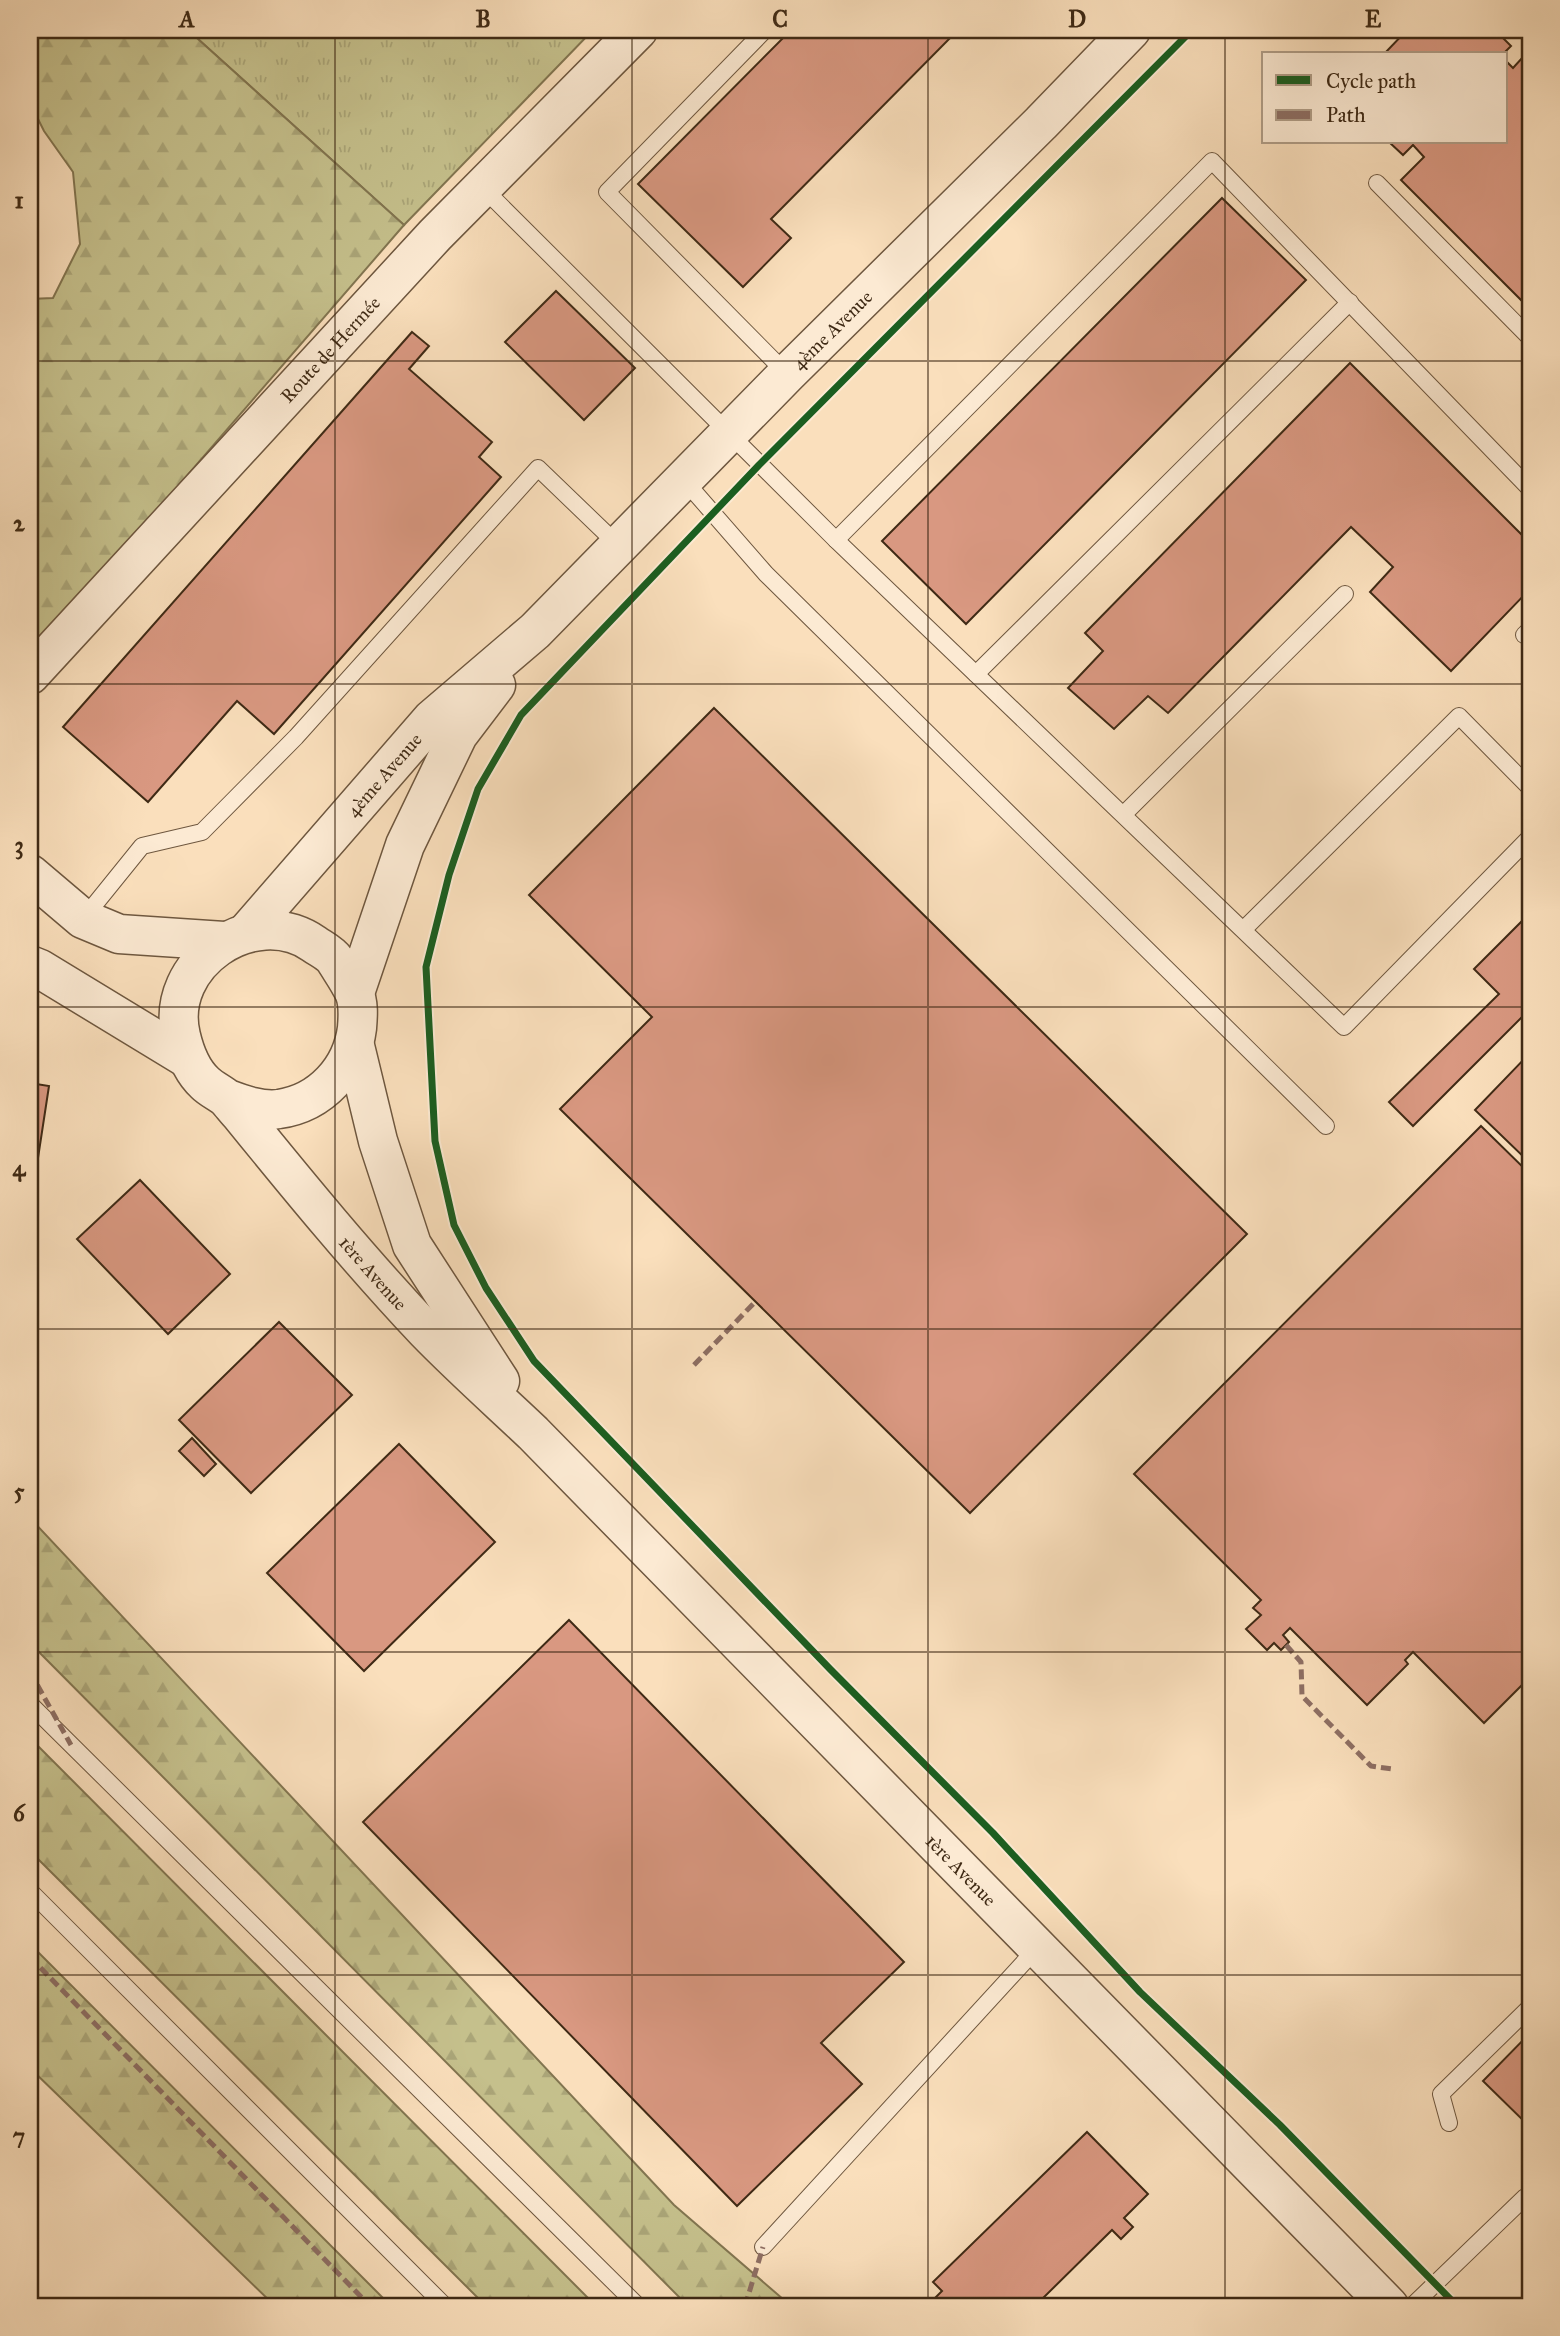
<svg xmlns="http://www.w3.org/2000/svg" width="1560" height="2336" font-family="'IM FELL Great Primer',serif">
<style>
.grass{fill:url(#grass-tufts);stroke:#827550;stroke-width:2}
.forest{fill:url(#forest-firs);stroke:#827550;stroke-width:2}
.building{fill:#d99881;stroke:#3f2a15;stroke-width:2}
.lines{fill:none;stroke-linecap:round;stroke-linejoin:round}
.service-casing{stroke:#6e573f;stroke-width:18}
.tertiary-casing{stroke:#6e573f;stroke-width:41}
.service{stroke:#fcead3;stroke-width:16}
.tertiary{stroke:#fcead3;stroke-width:38}
.quiet{stroke:#8d6e63;stroke-width:5;stroke-dasharray:10 5;stroke-linecap:butt}
.cycleway-casing{stroke:#fcead3;stroke-width:11}
.cycleway{stroke:#1b5e20;stroke-width:7}
.grid{fill:none;stroke:#3f2a15;stroke-width:2;stroke-opacity:0.55}
.labels{text-anchor:middle;stroke-width:7;stroke-linejoin:round;paint-order:stroke}
.street-label{font-size:19px;fill:#3f2a15;stroke:#fcead3}
.neatline{fill:none;stroke:#3f2a15;stroke-width:2.5}
.grid-label{font-size:23px;text-anchor:middle;font-weight:bold;fill:#3f2a15}
</style>
<defs>
<pattern id="grass-tufts" width="24" height="20" patternUnits="userSpaceOnUse" patternTransform="scale(1.75)"><rect width="24" height="20" fill="#c5c08c"/><path d="M3 7l-1-3M5 7V3M7 7l1-3M15 17l-1-3M17 17v-4M19 17l1-3" fill="none" stroke="#aaa578"/></pattern>
<pattern id="forest-firs" width="22" height="20" patternUnits="userSpaceOnUse" patternTransform="scale(1.75)"><rect width="22" height="20" fill="#c5c08c"/><path d="M5 1l3.5 6h-7zM16 11l3.5 6h-7z" fill="#aaa578"/></pattern>
</defs>
<rect width="100%" height="100%" fill="#fadfbc"/>
<filter id="stains"><feTurbulence type="fractalNoise" baseFrequency=".00286" numOctaves="4"/><feColorMatrix values="0 0 0 0 .2 0 0 0 0 .09 0 0 0 0 .02 0 0 0 .5 -.17"/></filter>
<radialGradient id="worn" r=".72"><stop offset=".6" stop-color="#630" stop-opacity="0"/><stop offset="1" stop-color="#630" stop-opacity=".3"/></radialGradient>
<path class="grass" d="M188 30H593L404 225Z"/>
<g class="forest">
<path d="M30 30H188L404 225 30 657V299L53 298 80 244 73 172 44 131 30 103Z"/>
<path d="M30 1518 674 2205 791 2306H688L30 1643Z"/>
<path d="M30 1738 596 2306H486L30 1851Z"/>
<path d="M30 1944 391 2306H275L30 2068Z"/>
</g>
<g class="building">
<path d="M791 30H958L771 219 791 238 743 287 638 184Z"/>
<path d="M1407 30H1495L1511 46 1503 54H1384Z"/>
<path d="M1523 57 1530 64V309L1401 180 1424 157 1413 145 1403 155 1389 142H1506V61L1513 68Z"/>
<path d="M1222 198 1306 280 966 624 882 541Z"/>
<path d="M556 291 635 368 584 420 505 342Z"/>
<path d="M412 332 429 346 409 369 492 442 479 457 501 477 274 734 237 701 148 802 63 727Z"/>
<path d="M1350 363 1530 543V589L1451 671 1370 592 1393 567 1351 527 1168 713 1148 696 1114 729 1068 688 1103 651 1085 633Z"/>
<path d="M714 708 1247 1234 970 1513 560 1109 652 1017 529 895Z"/>
<path d="M1530 913V1009L1413 1126 1389 1102 1499 994 1474 969Z"/>
<path d="M1530 1053V1163L1475 1110Z"/>
<path d="M30 1083 49 1086 36 1171 30 1170Z"/>
<path d="M1481 1126 1530 1174V1677L1484 1723 1413 1652 1405 1660 1408 1664 1367 1705 1290 1628 1283 1635 1289 1642 1281 1650 1274 1643 1267 1650 1246 1629 1261 1615 1253 1608 1261 1600 1134 1474Z"/>
<path d="M140 1180 230 1274 168 1334 77 1239Z"/>
<path d="M279 1322 352 1395 251 1493 179 1420Z"/>
<path d="M192 1438 216 1464 204 1476 179 1451Z"/>
<path d="M399 1444 495 1542 364 1671 267 1573Z"/>
<path d="M569 1620 904 1962 821 2043 862 2084 737 2206 363 1822Z"/>
<path d="M1530 2033V2127L1483 2081Z"/>
<path d="M1087 2132 1148 2194 1124 2218 1133 2227 1121 2239 1112 2230 1035 2306H927L942 2291 933 2282Z"/>
</g>
<g class="lines">
<defs>
<g id="service">
<path d="M765 30 607 192 787 374"/>
<path d="M1377 183 1530 338"/>
<path d="M482 187 836 540 1212 161 1530 489"/>
<path d="M684 480 766 574 1326 1126"/>
<path d="M836 540 1344 1027 1530 837"/>
<path d="M1524 635 1530 629"/>
<path d="M976 674 1350 302"/>
<path d="M1124 814 1345 594"/>
<path d="M83 919 142 846 202 832 296 737 538 468 618 545"/>
<path d="M1244 929 1459 716 1530 788"/>
<path d="M30 1704 638 2306"/>
<path d="M30 1891 445 2306"/>
<path d="M1449 2123 1441 2094 1530 2007"/>
<path d="M763 2247 1037 1948"/>
<path d="M1412 2306 1525 2197"/>
</g>
<g id="tertiary">
<path id="s1" d="M30 675 435 235 638 30"/>
<path d="M30 874 83 919 119 934 224 941"/>
<path id="s2" d="M246 933 432 719 535 631 787 374 1041 123 1131 30"/>
<path d="M30 965 40 969 188 1059"/>
<path d="M355 993 405 845 458 735 496 685"/>
<path d="M355 1046 378 1141 412 1245 500 1381"/>
<path id="s3" d="M228 1099C244 1105 261 1111 279 1109 321 1103 352 1069 357 1028 358 1016 359 1003 354 992 349 981 341 970 335 960 330 953 321 949 314 944 253 902 163 964 181 1036 185 1053 192 1071 205 1083 211 1089 220 1093 226 1098 231 1103 235 1109 240 1114 300 1188 360 1261 426 1331 460 1366 497 1399 533 1433L1389 2306"/>
</g>
</defs>
<use href="#service" class="service-casing"/>
<use href="#tertiary" class="tertiary-casing"/>
<use href="#service" class="service"/>
<use href="#tertiary" class="tertiary"/>
<g class="quiet">
<path d="M694 1365 755 1302"/>
<path d="M1286 1645 1301 1662 1302 1696 1371 1766 1392 1769"/>
<path d="M30 1672 71 1745"/>
<path d="M30 1957 370 2306"/>
<path d="M745 2306 763 2247"/>
</g>
<defs>
<path id="cycleway" d="M1192 30 759 465 521 715 478 789 449 875 426 967 435 1141 454 1225 486 1288 534 1361 830 1669 993 1833 1140 1992 1280 2125 1457 2306"/>
</defs>
<use href="#cycleway" class="cycleway-casing"/>
<use href="#cycleway" class="cycleway"/>
</g>
<path class="grid" d="M335 30V2306M632 30V2306M928 30V2306M1225 30V2306M30 361H1530M30 684H1530M30 1007H1530M30 1329H1530M30 1652H1530M30 1975H1530"/>
<g class="labels">
<g class="street-label">
<text dy="7" stroke="none"><textPath href="#s2" startOffset="842">4ème Avenue</textPath></text>
<text dy="7" stroke="none"><textPath href="#s1" startOffset="443">Route de Hermée</textPath></text>
<text dy="7" stroke="none"><textPath href="#s2" startOffset="210">4ème Avenue</textPath></text>
<text dy="7" stroke="none"><textPath href="#s3" startOffset="786">1ère Avenue</textPath></text>
<text dy="7" stroke="none"><textPath href="#s3" startOffset="1624">1ère Avenue</textPath></text>
</g>
</g>
<rect width="1560" height="2336" fill="none" stroke="#fadfbc" stroke-width="77"/>
<rect x="1262" y="52" width="245" height="91" fill="#fcead3" stroke="#b09d87" stroke-width="2"/>
<rect x="1276" y="75" width="35" height="10" fill="#1b5e20" stroke="#b09d87" stroke-width="2"/>
<text x="1326" y="88" font-size="21" fill="#3f2a15">Cycle path</text>
<rect x="1276" y="110" width="35" height="10" fill="#8d6e63" stroke="#b09d87" stroke-width="2"/>
<text x="1326" y="122" font-size="21" fill="#3f2a15">Path</text>
<rect x="38" y="38" width="1484" height="2260" class="neatline"/>
<g class="grid-label">
<text x="187" y="27">A</text>
<text x="483" y="27">B</text>
<text x="780" y="27">C</text>
<text x="1077" y="27">D</text>
<text x="1373" y="27">E</text>
<text x="19" y="208">1</text>
<text x="19" y="531">2</text>
<text x="19" y="853">3</text>
<text x="19" y="1176">4</text>
<text x="19" y="1499">5</text>
<text x="19" y="1821">6</text>
<text x="19" y="2144">7</text>
</g>
<rect width="100%" height="100%" filter="url(#stains)"/>
<rect width="100%" height="100%" fill="url(#worn)"/>
</svg>
